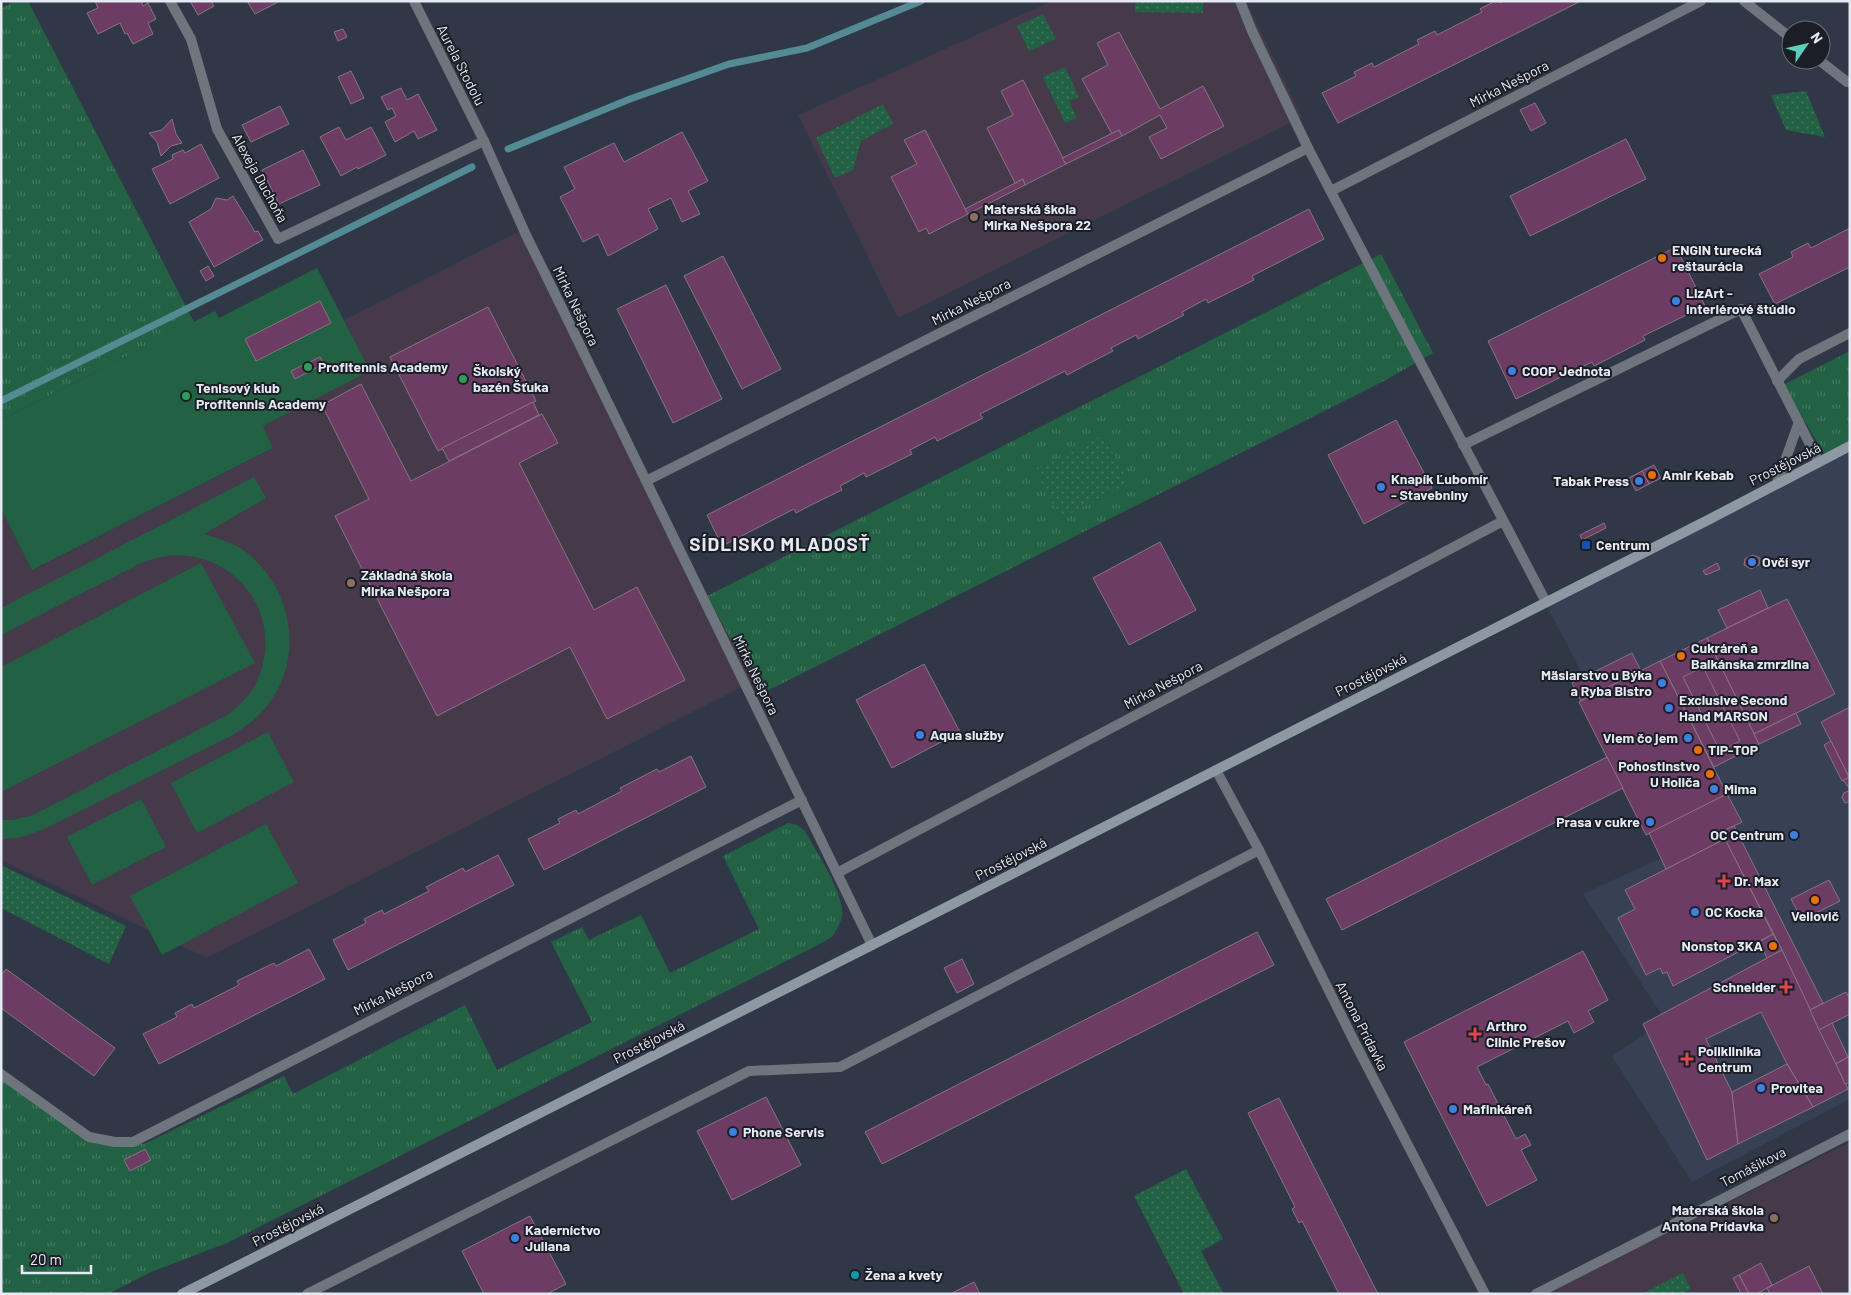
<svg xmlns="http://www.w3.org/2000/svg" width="1851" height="1295" font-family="Barlow,sans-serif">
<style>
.built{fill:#374055}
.education{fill:#453a4a}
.grass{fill:url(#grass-tufts)}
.park{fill:url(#park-dots)}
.garden{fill:#226143}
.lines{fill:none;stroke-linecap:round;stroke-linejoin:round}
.stream{stroke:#538a94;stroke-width:7}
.building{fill:#6d3c65;stroke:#867582}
.street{stroke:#6f757c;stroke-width:10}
.secondary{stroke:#8e98a2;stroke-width:10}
.education-dot{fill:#8d6e63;stroke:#1b1e25;stroke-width:2}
.food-dot{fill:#e8710a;stroke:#1b1e25;stroke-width:2}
.shop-dot{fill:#3f7fe0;stroke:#1b1e25;stroke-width:2}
.leisure-dot{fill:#2e9e5b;stroke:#1b1e25;stroke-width:2}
.transit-dot{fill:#1a4fb4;stroke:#1b1e25;stroke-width:2}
.health-dot{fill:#e0444e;stroke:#1b1e25;stroke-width:2}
.culture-dot{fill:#0f9aa8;stroke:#1b1e25;stroke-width:2}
.labels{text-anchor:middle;stroke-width:4;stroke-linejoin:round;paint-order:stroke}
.street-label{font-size:14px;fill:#e4e9f3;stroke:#1b1e25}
.poi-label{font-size:14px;font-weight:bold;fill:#e4e9f3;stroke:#1b1e25;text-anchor:start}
.district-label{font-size:19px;font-weight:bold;letter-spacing:1px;fill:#e4e9f3;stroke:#1b1e25}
</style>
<defs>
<pattern id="grass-tufts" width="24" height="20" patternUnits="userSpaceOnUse" patternTransform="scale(1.25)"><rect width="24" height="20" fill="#226143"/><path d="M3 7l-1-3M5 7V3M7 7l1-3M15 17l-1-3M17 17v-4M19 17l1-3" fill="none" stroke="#42785f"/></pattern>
<pattern id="park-dots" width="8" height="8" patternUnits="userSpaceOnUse" patternTransform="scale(1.25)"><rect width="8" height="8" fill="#226143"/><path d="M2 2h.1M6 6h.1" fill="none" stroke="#42785f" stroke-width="1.8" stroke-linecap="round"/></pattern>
</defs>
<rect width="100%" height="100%" fill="#303746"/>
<path class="built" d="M1850 451V1099L1692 1182 1612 1056 1665 1020 1583 894 1676 851 1545 603Z"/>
<g class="education">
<path d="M1052 1H1246L1302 117 898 318 798 115Z"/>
<path d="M524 229 707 596 754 681 207 958 1 860V515L3 513 33 570 273 448 263 426 370 371 344 320Z"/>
<path d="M1850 1142V1294H1545Z"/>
</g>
<g class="grass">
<path d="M14 1H28L194 322 1 420V9Z"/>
<path d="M1381 254 1433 353 1384 381 761 694 707 596Z"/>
<path d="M1850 351V451L1829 462 1783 385Z"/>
<path d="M788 823 797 825 805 831C815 850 845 894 842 916 841 922 837 929 834 934 830 939 823 942 818 945L227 1243 151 1272 108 1294H1V1074L81 1136 144 1144 284 1076 293 1094 465 1005 497 1070 592 1022 551 942 582 927 589 940 641 915 670 973 759 929 723 856Z"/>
</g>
<g class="park">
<path d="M1135 1H1203V13L1135 12Z"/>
<path d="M1043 14 1056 39 1029 51 1017 26Z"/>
<path d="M1065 67 1079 97 1069 101 1077 118 1065 123 1043 77Z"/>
<path d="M1806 91 1825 137 1786 130 1771 95Z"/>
<path d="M883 104 893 124 861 141 853 170 835 178 816 138Z"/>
<path d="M1103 435 1129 483 1060 519 1035 471Z"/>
<path d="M1 865 126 926 109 964 1 908Z"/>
<path d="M1186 1169 1223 1239 1201 1251 1224 1294H1184L1134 1196Z"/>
<path d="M1683 1273 1691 1289 1682 1294H1641Z"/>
</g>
<g class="garden">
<path d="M317 268 370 371 263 426 273 448 32 570 1 509V420L215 311 219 318Z"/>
<path d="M254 477 266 498 204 534C218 539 233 542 246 552 293 589 305 658 267 706 257 719 244 727 231 736L42 830 18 838 1 839V820H13L33 815 229 714C239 705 250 696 256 683 285 623 244 557 178 555 165 555 153 559 141 563L1 635V608Z"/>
<path d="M201 563 255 663 1 792V667Z"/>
<path d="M268 732 294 782 197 833 171 783Z"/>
<path d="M141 799 166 847 92 885 67 837Z"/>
<path d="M266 824 298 883 162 955 130 896Z"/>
</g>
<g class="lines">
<g class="stream">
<path d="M508 149 630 99 729 64 807 48 921 1"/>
<path d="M1 401 472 167"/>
</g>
</g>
<g class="building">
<path d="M95 1H141L143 6 148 3 156 19 148 23 153 34 133 44 127 33 125 34 120 23 98 34 87 13 98 8Z"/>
<path d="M190 1H211L214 6 198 15Z"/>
<path d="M247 1H278V2L255 14Z"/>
<path d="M1495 1H1499L1500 3 1504 1H1581L1338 123 1322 93 1356 76 1354 72 1372 63 1374 67 1419 44 1417 40 1435 31 1437 35 1482 12 1480 9Z"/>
<path d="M343 29 347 37 338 41 334 32Z"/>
<path d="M1119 32 1160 109 1203 86 1224 126 1161 159 1149 137 1167 128 1160 115 1122 136 1119 130 1112 134 1082 79 1108 65 1097 43Z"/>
<path d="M351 71 364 98 351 104 338 77Z"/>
<path d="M1023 80 1066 164 1025 185 1023 179 1015 183 987 128 1013 115 1001 91Z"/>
<path d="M401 88 407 100 418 94 437 130 418 139 414 131 395 142 385 122 396 116 392 108 388 110 381 97Z"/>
<path d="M1535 103 1546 123 1531 131 1520 110Z"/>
<path d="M280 106 289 124 251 142 242 125Z"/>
<path d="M172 119 176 134 182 143 171 146 161 156 157 142 149 133 162 130Z"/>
<path d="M339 127 346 140 371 127 386 155 358 169 357 167 341 176 320 137Z"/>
<path d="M925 130 968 214 929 234 926 228 919 232 891 177 917 164 904 140Z"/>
<path d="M1119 130 1122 136 1066 164 1062 158Z"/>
<path d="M682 132 708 181 688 191 700 214 682 222 671 198 648 209 658 229 608 256 598 234 583 242 560 197 575 189 564 167 614 143 624 162Z"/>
<path d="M1626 139 1646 179 1530 236 1510 196Z"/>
<path d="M201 144 219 178 170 204 152 169 173 159 172 155 183 150 185 153Z"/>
<path d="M303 150 320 185 279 204 262 170Z"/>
<path d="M1023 179 1025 185 968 214 965 209Z"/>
<path d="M233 196 255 232 258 231 263 240 214 267 189 222 211 209 216 198 227 200Z"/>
<path d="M1309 209 1324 239 1252 276 1254 280 1208 303 1206 299 1182 312 1184 315 1138 339 1136 335 1111 348 1113 351 1084 366 1067 375 1065 371 980 414 983 418 937 441 935 437 910 450 912 454 866 477 864 473 840 486 842 490 811 505 796 513 794 509 722 546 707 515Z"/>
<path d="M1850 228V267L1775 304 1759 274 1793 257 1791 252 1808 243 1811 248Z"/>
<path d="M1676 247 1705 306 1643 336 1645 340 1594 366 1592 362 1516 399 1488 341Z"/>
<path d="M723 256 781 369 742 389 684 276Z"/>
<path d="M208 266 214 276 206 281 200 271Z"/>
<path d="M666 285 722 399 673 423 617 309Z"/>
<path d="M320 301 331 323 256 361 245 339Z"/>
<path d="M488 307 536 401 438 451 390 357Z"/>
<path d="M320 357 324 364 295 379 291 371Z"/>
<path d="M361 384 411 481 542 414 558 443 519 463 594 610 637 587 685 680 607 719 570 647 437 716 335 516 369 499 322 405Z"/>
<path d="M533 402 539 415 449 461 442 448Z"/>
<path d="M1396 420 1432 488 1364 524 1328 455Z"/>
<path d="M1654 465 1661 478 1649 484 1642 471Z"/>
<path d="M1642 471 1649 484 1636 491 1629 478Z"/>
<path d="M1604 523 1606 528 1582 540 1580 535Z"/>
<path d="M1160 542 1196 610 1129 645 1093 578Z"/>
<path d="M1753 555 1760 558 1759 565 1751 569 1744 565 1745 559Z"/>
<path d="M1717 563 1720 569 1706 575 1703 571Z"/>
<path d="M1760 590 1768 608 1727 628 1718 610Z"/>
<path d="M1787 599 1835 694 1754 734 1707 638Z"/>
<path d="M1707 638 1759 744 1714 767 1660 661Z"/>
<path d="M1632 653 1641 671 1581 701 1572 683Z"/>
<path d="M1660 661 1727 794 1646 835 1579 702Z"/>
<path d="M924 664 960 732 892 768 856 700Z"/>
<path d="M1703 667 1740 741 1720 751 1683 677Z"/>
<path d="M1850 707V789L1843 780 1849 777 1821 722Z"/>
<path d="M1796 713 1801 724 1759 744 1754 734Z"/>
<path d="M1831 741 1849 777 1842 781 1824 745Z"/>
<path d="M691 756 706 787 544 870 528 839 560 823 558 819 576 810 578 814 622 791 620 788 657 769 659 772Z"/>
<path d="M1607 757 1623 788 1342 930 1326 899Z"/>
<path d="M1850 790V801L1845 803 1842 797 1844 793Z"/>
<path d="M1727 794 1742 822 1721 832 1725 839 1666 869 1649 833Z"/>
<path d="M1734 826 1823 1003 1810 1010 1782 950 1721 832Z"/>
<path d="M1725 839 1773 934 1673 986 1667 972 1663 974 1660 968 1646 975 1618 918 1635 909 1625 890Z"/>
<path d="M498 855 514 885 348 970 333 940 366 923 364 919 382 910 384 914 429 891 426 887 463 868 465 872Z"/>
<path d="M1829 880 1840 901 1802 920 1791 899Z"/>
<path d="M1257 932 1274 965 882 1164 865 1132Z"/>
<path d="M1773 934 1782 950 1767 958 1759 942Z"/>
<path d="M309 949 325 979 159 1064 143 1034 177 1017 175 1013 192 1004 194 1008 239 985 237 981 274 963 276 966Z"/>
<path d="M1782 950 1848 1089 1813 1107 1787 1064 1761 1012 1706 1039 1732 1092 1738 1144 1707 1160 1643 1024Z"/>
<path d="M1583 951 1608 1000 1588 1011 1594 1022 1574 1033 1568 1021 1477 1067 1486 1085 1488 1084 1516 1139 1525 1134 1531 1145 1521 1150 1537 1180 1487 1206 1404 1042Z"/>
<path d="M962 959 974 984 957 993 944 968Z"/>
<path d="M6 969 115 1048 94 1076 1 1008V975Z"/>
<path d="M1846 992 1850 999V1014L1819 1030 1810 1010Z"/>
<path d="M1832 1023 1848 1057 1836 1064 1819 1030Z"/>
<path d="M1848 1057H1850V1082L1845 1084 1836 1064Z"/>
<path d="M1787 1064 1813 1107 1738 1144 1732 1092Z"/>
<path d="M766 1097 801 1165 732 1200 697 1131Z"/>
<path d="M1279 1098 1325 1189 1378 1294H1339L1302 1221 1299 1223 1292 1209 1295 1207 1248 1113Z"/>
<path d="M145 1149 151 1160 130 1171 124 1160Z"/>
<path d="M530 1216 566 1284 547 1294H484L462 1251Z"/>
<path d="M1761 1263 1772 1285 1757 1294H1749L1739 1275Z"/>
<path d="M1809 1266 1823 1294H1770L1767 1288Z"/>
<path d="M1739 1275 1749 1294H1741L1733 1278Z"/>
<path d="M974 1282 980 1294H950Z"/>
</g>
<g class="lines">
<g class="street">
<path d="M170 1 191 39 217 129 278 239 484 141"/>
<path d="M414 1 484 141 526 235 559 302 872 945"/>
<path d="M1240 1 1252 31 1308 148"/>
<path d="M1744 1 1791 38"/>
<path d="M1819 60 1847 82H1850"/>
<path d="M1331 191 1701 1"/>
<path d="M1777 381 1799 359 1850 333"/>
<path d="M1463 445 1741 309 1819 462"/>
<path d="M646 481 1308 148 1546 602"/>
<path d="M1777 483 1799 422"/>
<path d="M1216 770 1259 850 1355 1043 1485 1294"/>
<path d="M837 873 1503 521"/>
<path d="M1 1074 89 1137 115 1142H133L802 800"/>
<path d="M307 1294 749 1071 840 1067 1259 850"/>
<path d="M1536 1294 1850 1134"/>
</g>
<path class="secondary" d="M182 1294 872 945 1708 520 1850 446"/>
</g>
<g class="education-dot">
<circle cx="974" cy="217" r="5"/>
<circle cx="351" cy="583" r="5"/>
<circle cx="1774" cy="1218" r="5"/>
</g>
<g class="food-dot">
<circle cx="1662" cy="258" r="5"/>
<circle cx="1652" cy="475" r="5"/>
<circle cx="1681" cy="656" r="5"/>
<circle cx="1698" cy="750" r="5"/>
<circle cx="1710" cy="774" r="5"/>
<circle cx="1815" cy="900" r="5"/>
<circle cx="1773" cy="946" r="5"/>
</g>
<g class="shop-dot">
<circle cx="1676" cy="301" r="5"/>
<circle cx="1512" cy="371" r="5"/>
<circle cx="1639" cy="481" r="5"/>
<circle cx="1381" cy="487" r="5"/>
<circle cx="1752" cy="562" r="5"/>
<circle cx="1662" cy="683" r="5"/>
<circle cx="1669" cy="708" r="5"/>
<circle cx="920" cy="735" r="5"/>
<circle cx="1688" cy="738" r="5"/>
<circle cx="1714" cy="789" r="5"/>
<circle cx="1650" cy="822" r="5"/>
<circle cx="1794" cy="835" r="5"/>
<circle cx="1695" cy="912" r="5"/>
<circle cx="1761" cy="1088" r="5"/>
<circle cx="1453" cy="1109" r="5"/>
<circle cx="733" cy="1132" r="5"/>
<circle cx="515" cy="1238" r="5"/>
</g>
<g class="leisure-dot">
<circle cx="308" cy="367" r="5"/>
<circle cx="463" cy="379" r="5"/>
<circle cx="186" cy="396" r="5"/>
</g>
<rect class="transit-dot" x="1581" y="540" width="10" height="10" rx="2.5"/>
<g class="health-dot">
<path d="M1721.5 873.5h5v5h5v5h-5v5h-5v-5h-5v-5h5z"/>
<path d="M1783.5 979.5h5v5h5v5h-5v5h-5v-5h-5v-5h5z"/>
<path d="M1472.5 1026.5h5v5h5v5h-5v5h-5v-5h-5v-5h5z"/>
<path d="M1684.5 1051.5h5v5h5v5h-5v5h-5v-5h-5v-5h5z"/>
</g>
<circle class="culture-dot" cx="855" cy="1275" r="5"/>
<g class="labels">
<g class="street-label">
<text transform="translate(461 65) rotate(63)" y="5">Aurela Stodolu</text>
<text transform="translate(1509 84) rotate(-27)" y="5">Mirka Nešpora</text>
<text transform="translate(260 178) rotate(61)" y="5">Alexeja Duchoňa</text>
<text transform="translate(971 302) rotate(-27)" y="5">Mirka Nešpora</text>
<text transform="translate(576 306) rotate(64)" y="5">Mirka Nešpora</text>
<text transform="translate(1785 464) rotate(-27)" y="5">Prostějovská</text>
<text transform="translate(756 675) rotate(64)" y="5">Mirka Nešpora</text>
<text transform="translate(1371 675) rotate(-27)" y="5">Prostějovská</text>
<text transform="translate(1163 685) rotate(-28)" y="5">Mirka Nešpora</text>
<text transform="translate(1011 859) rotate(-27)" y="5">Prostějovská</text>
<text transform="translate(393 992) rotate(-27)" y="5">Mirka Nešpora</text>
<text transform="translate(1362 1026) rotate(63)" y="5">Antona Prídavka</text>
<text transform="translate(649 1042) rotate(-27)" y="5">Prostějovská</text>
<text transform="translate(1753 1167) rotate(-27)" y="5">Tomášikova</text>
<text transform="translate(288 1225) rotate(-27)" y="5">Prostějovská</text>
</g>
<g class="poi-label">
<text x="984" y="214">Materská škola<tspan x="984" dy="16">Mirka Nešpora 22</tspan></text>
<text x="1672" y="255">ENGIN turecká<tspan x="1672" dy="16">reštaurácia</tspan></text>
<text x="1686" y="298">LizArt -<tspan x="1686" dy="16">interiérové štúdio</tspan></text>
<text x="318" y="372">Profitennis Academy</text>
<text x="473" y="376">Školský<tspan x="473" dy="16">bazén Šťuka</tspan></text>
<text x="1522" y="376">COOP Jednota</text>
<text x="196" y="393">Tenisový klub<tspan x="196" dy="16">Profitennis Academy</tspan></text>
<text x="1662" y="480">Amir Kebab</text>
<text x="1391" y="484">Knapík Ľubomír<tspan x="1391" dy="16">- Stavebniny</tspan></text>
<text x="1629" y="486" text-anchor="end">Tabak Press</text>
<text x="1596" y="550">Centrum</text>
<text x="1762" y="567">Ovčí syr</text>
<text x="361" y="580">Základná škola<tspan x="361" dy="16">Mirka Nešpora</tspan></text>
<text x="1691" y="653">Cukráreň a<tspan x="1691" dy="16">Balkánska zmrzlina</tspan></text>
<text x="1652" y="680" text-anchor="end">Mäsiarstvo u Býka<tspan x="1652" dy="16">a Ryba Bistro</tspan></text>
<text x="1679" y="705">Exclusive Second<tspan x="1679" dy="16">Hand MARSON</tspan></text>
<text x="930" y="740">Aqua služby</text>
<text x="1678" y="743" text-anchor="end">Viem čo jem</text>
<text x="1708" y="755">TIP-TOP</text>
<text x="1700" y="771" text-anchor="end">Pohostinstvo<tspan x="1700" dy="16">U Holiča</tspan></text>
<text x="1724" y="794">Mima</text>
<text x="1640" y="827" text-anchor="end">Prasa v cukre</text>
<text x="1784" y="840" text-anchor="end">OC Centrum</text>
<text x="1734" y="886">Dr. Max</text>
<text x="1705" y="917">OC Kocka</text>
<text x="1815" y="921" text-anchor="middle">Veliovič</text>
<text x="1763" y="951" text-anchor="end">Nonstop 3KA</text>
<text x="1776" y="992" text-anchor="end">Schneider</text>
<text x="1486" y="1031">Arthro<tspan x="1486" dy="16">Clinic Prešov</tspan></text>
<text x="1698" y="1056">Poliklinika<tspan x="1698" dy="16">Centrum</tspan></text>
<text x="1771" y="1093">Provitea</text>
<text x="1463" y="1114">Mafinkáreň</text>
<text x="743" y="1137">Phone Servis</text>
<text x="1764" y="1215" text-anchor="end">Materská škola<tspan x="1764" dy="16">Antona Prídavka</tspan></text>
<text x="525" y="1235">Kaderníctvo<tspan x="525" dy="16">Juliana</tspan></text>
<text x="865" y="1280">Žena a kvety</text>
</g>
<g class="district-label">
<text x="780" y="551">SÍDLISKO MLADOSŤ</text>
</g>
</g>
<rect width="1851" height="1295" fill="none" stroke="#e4e9f3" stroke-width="5"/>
<g transform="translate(1806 45) rotate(56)"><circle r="24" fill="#1b1e25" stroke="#6b6f77"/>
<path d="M0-4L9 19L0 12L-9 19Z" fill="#5bcebc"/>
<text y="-8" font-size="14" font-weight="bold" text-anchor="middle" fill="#e4e9f3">N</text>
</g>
<path d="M22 1265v8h69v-8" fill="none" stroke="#e4e9f3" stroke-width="2.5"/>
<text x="30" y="1265" font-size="15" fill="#e4e9f3" stroke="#1b1e25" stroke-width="4" paint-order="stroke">20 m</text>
</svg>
